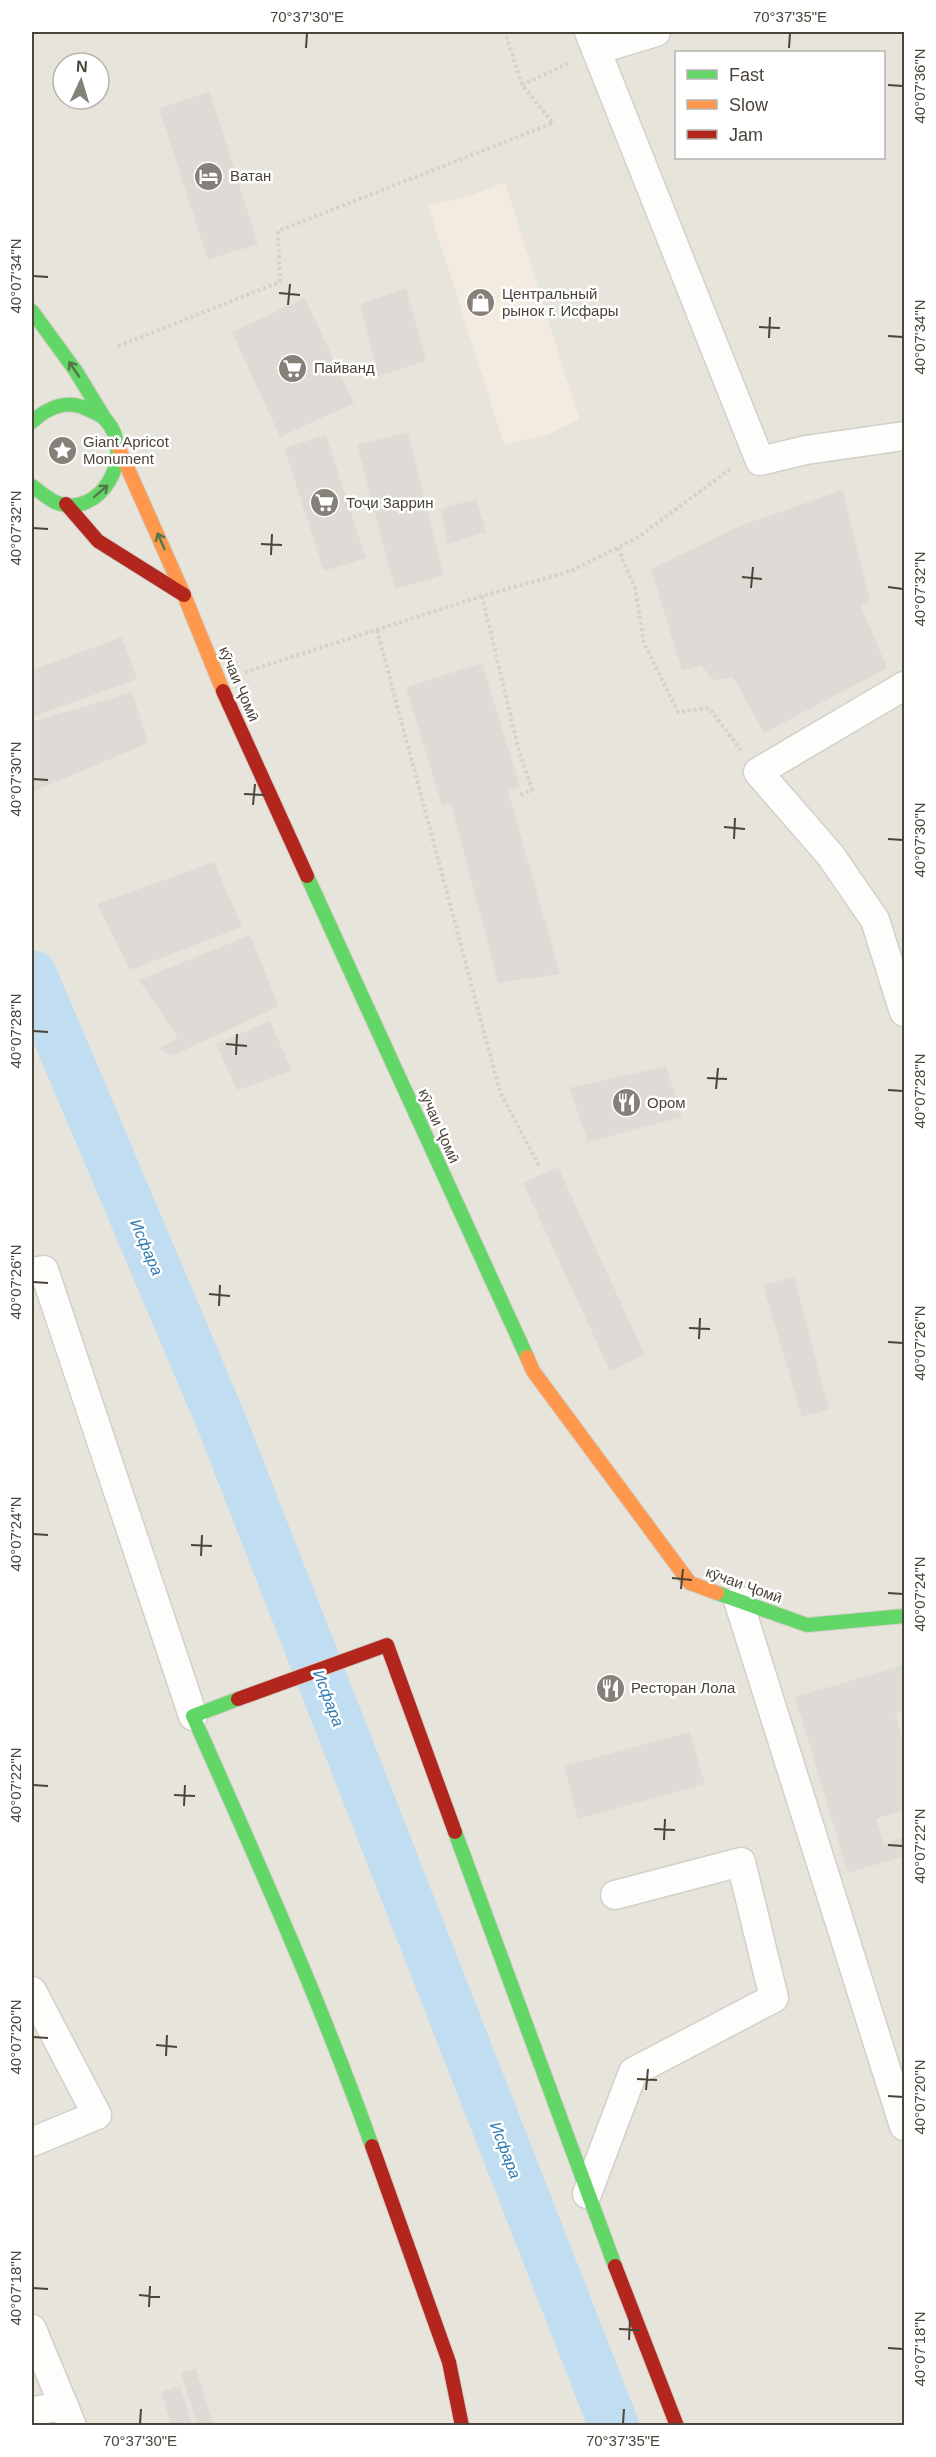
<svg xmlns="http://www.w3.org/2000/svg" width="936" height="2457" font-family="Helvetica,sans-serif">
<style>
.residential{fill:#e7e4dc;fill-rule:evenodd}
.commercial{fill:#f3ebdf}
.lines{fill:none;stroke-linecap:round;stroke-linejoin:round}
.river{stroke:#c0ddf1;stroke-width:50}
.building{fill:#dedbd6}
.street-casing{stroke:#d2d0cb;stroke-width:31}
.fast-casing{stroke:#d3cfc5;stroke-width:16}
.slow-casing{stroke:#d3cfc5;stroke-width:16}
.jam-casing{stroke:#d3cfc5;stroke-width:16}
.path{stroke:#d3d2cc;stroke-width:4;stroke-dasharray:3 3;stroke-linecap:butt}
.street{stroke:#fdfdfc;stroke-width:28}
.fast{stroke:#63d668;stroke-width:14}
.slow{stroke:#ff974d;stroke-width:14}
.jam{stroke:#b3261e;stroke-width:14}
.oneway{stroke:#537749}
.ticks{fill:none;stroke:#4b4439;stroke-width:2}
.labels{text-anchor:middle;stroke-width:5;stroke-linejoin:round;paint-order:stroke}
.poi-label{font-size:15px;fill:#4b4439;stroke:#fff;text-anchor:start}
.street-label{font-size:15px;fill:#4b4439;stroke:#fff}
.water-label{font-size:16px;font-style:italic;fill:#2e7ab2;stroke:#fff}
.neatline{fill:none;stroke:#4b4439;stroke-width:2}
.ticks-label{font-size:15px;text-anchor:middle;fill:#4b4439}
</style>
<rect width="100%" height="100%" fill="#f4f2ee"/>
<path class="residential" d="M32 32H904V2425H32ZM676 52H884V158H676ZM63 63H99V99H63Z"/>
<path class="commercial" d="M505 182 579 419 547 435 504 444 428 205 467 197Z"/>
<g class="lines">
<path class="river" d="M32 975 221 1421 614 2426"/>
</g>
<g class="building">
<path d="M210 92 258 244 208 260 159 108Z"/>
<path d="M406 288 426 361 378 376 360 304Z"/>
<path d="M305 298 354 403 280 437 232 332Z"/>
<path d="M408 432 444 575 395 589 357 445Z"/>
<path d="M326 435 366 558 324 571 284 448Z"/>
<path d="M843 490 870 600 861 606 887 668 764 733 733 677 713 680 701 665 682 671 651 569 742 525Z"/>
<path d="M476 499 486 532 447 544 441 509Z"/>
<path d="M122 637 137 679 32 717V670Z"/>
<path d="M482 663 520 787 508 791 560 974 498 983 451 803 442 806 406 687Z"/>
<path d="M132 692 148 743 32 792V722Z"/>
<path d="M214 862 242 927 130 970 97 904Z"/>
<path d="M250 935 279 1006 172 1056 159 1048 178 1038 139 980Z"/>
<path d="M270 1021 292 1071 237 1090 216 1044Z"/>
<path d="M666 1066 682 1117 588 1142 569 1088Z"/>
<path d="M558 1167 645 1355 610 1371 523 1183Z"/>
<path d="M794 1277 829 1409 802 1417 763 1285Z"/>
<path d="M904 1665V1711L895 1714 904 1744V1810L876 1819 884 1844 904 1837V1856L848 1873 795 1697Z"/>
<path d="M690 1732 705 1784 578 1819 564 1766Z"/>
<path d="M196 2369 214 2426H198L181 2373Z"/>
<path d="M180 2386 193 2426H172L161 2392Z"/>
</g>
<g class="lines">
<defs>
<g id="street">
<path d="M589 32 760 461 806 450 904 436"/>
<path d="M596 50 656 32"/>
<path d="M904 686 758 772 831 856 875 920 904 1012"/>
<path d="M32 1272 44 1270 193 1716"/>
<path d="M738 1600 904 2126"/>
<path d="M32 1991 97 2115 32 2142"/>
<path d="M587 2194 633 2072 774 1998 741 1862 615 1895"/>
<path d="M32 2329 72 2426"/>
<path d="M32 2411 64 2406"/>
</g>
<g id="fast">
<path d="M32 311 75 370 105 419"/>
<path d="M32 422C47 408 67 399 87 409 93 412 102 415 106 420 137 455 100 521 55 502 47 498 39 491 32 486"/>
<path d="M307 876 527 1357"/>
<path d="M717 1593 807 1625 904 1616"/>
<path d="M238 1699 193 1716C256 1858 320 2000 372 2146"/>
<path d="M455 1832 615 2266"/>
</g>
<g id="slow">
<path d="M120 451 184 595 223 691"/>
<path d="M527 1357 533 1371 690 1583 717 1593"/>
</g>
<g id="jam">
<path d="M66 504 98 541 184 595"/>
<path d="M223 691 307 876"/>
<path d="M238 1699 387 1645 455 1832"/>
<path d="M372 2146 449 2362 462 2426"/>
<path d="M615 2266 677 2426"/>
</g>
</defs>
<use href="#street" class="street-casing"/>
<use href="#fast" class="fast-casing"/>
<use href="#slow" class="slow-casing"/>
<use href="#jam" class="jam-casing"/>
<g class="path">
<path d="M522 85 571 62"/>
<path d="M118 346 280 282 278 231 553 123 522 85 505 32"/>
<path d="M618 548 635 588 644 643 678 712 709 708 741 750"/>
<path d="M482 596 518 747 532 790 517 796"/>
<path d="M377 630 500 1092 539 1166"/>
<path d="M245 672 482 596 571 571 637 538 733 467"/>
</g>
<use href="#street" class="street"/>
<use href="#fast" class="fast"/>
<use href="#slow" class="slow"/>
<use href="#jam" class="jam"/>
</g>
<defs><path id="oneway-shaft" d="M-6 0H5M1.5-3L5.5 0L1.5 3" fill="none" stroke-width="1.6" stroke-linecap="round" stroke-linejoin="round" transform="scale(1.5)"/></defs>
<g class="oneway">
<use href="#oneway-shaft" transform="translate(74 369) rotate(-124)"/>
<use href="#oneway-shaft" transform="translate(101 491) rotate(-41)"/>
<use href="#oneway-shaft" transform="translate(161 541) rotate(-114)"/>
</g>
<path class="ticks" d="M306 48 307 33M789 48 790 33M888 85 903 86M33 276 48 277M279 293 300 295M288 305 290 284M759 327 780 328M888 336 903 337M769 338 770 317M33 528 48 529M261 544 282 545M271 555 272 534M742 577 762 579M888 587 903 589M751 588 753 567M33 779 48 780M244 794 265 795M253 805 255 784M724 827 745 829M734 839 735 818M888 839 903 840M33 1031 48 1032M226 1044 247 1046M236 1055 237 1034M707 1078 727 1079M716 1089 718 1068M888 1090 903 1091M33 1282 48 1283M209 1294 230 1296M219 1306 220 1285M689 1328 710 1329M699 1339 700 1318M888 1342 903 1343M33 1534 48 1535M191 1545 212 1546M201 1556 202 1535M672 1578 692 1580M681 1589 683 1569M888 1593 903 1594M33 1785 48 1786M174 1795 195 1796M184 1806 185 1785M654 1829 675 1830M664 1840 665 1819M888 1845 903 1846M33 2037 48 2038M156 2045 177 2047M166 2056 167 2035M637 2079 657 2080M646 2090 648 2069M888 2096 903 2097M33 2288 48 2289M139 2295 160 2297M149 2307 150 2286M619 2329 640 2330M629 2340 630 2319M888 2348 903 2349M140 2424 141 2409M623 2424 624 2409"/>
<defs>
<symbol id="hotel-disc" viewBox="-11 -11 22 22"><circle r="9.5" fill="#868178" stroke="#fff"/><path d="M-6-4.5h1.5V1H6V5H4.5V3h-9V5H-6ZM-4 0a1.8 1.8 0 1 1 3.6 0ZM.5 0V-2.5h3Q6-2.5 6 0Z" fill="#fff"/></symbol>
<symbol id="shop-disc" viewBox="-11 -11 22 22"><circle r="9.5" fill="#868178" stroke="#fff"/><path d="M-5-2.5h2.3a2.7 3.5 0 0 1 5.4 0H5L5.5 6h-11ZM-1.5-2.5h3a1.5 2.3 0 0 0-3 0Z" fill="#fff"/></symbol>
<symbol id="supermarket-disc" viewBox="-11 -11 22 22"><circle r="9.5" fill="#868178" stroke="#fff"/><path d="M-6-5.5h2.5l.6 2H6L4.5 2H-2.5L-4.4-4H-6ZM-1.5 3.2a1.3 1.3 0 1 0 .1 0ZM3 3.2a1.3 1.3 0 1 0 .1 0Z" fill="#fff"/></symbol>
<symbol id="sight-disc" viewBox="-11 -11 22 22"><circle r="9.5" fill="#868178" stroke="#fff"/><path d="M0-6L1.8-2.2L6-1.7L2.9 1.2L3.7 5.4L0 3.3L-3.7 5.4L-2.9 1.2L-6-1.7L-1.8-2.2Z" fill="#fff"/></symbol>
<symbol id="restaurant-disc" viewBox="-11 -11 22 22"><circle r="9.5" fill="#868178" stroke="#fff"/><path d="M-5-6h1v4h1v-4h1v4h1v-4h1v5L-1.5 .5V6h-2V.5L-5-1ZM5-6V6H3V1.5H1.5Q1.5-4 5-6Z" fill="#fff"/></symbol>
</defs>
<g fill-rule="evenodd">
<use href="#hotel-disc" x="192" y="160" width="33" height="33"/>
<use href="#shop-disc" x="464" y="286" width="33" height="33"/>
<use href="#supermarket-disc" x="276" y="352" width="33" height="33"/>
<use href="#sight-disc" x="46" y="434" width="33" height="33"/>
<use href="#supermarket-disc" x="308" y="486" width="33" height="33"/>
<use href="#restaurant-disc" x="610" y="1086" width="33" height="33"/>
<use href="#restaurant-disc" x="594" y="1672" width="33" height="33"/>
</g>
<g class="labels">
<g class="poi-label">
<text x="230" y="181">Ватан</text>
<text x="502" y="299">Центральный<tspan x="502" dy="17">рынок г. Исфары</tspan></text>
<text x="314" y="373">Пайванд</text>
<text x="83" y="447">Giant Apricot<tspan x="83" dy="17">Monument</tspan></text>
<text x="346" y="508">Тоҷи Заррин</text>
<text x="647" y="1108">Ором</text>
<text x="631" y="1693">Ресторан Лола</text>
</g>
<g class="street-label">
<text transform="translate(239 684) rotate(67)" y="5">кӯчаи Ҷомӣ</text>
<text transform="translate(439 1126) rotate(66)" y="5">кӯчаи Ҷомӣ</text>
<text transform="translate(744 1585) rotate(20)" y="5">кӯчаи Ҷомӣ</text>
</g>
<g class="water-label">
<text transform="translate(147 1247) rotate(67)" y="6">Исфара</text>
<text transform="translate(329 1698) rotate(69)" y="6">Исфара</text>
<text transform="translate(506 2150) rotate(69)" y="6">Исфара</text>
</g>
</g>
<rect width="936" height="2457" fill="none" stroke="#ffffff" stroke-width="66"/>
<rect x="675" y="51" width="210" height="108" fill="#ffffff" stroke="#b7b4b0" stroke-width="1.5"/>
<rect x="687" y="70" width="30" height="9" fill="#63d668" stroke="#b7b4b0" stroke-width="1.5"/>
<text x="729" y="81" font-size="18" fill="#4b4439">Fast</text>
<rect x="687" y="100" width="30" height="9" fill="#ff974d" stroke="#b7b4b0" stroke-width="1.5"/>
<text x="729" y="111" font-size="18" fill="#4b4439">Slow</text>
<rect x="687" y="130" width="30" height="9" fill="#b3261e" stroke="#b7b4b0" stroke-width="1.5"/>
<text x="729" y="141" font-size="18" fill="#4b4439">Jam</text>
<g transform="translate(81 81) rotate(4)"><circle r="28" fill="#ffffff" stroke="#b7b4b0" stroke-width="1.5"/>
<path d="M0-4.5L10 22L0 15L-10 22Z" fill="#868178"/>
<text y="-9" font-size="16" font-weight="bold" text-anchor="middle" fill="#4b4439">N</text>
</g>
<rect x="33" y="33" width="870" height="2391" class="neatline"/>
<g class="ticks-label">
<text x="307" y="22">70°37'30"E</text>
<text x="790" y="22">70°37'35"E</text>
<text transform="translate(920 86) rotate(-90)" y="5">40°07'36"N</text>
<text transform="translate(16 276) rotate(-90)" y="5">40°07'34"N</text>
<text transform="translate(920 337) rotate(-90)" y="5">40°07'34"N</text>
<text transform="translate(16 528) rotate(-90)" y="5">40°07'32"N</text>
<text transform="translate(920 589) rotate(-90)" y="5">40°07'32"N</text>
<text transform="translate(16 779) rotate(-90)" y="5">40°07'30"N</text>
<text transform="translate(920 840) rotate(-90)" y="5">40°07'30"N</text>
<text transform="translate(16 1031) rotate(-90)" y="5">40°07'28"N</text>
<text transform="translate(920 1091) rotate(-90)" y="5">40°07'28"N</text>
<text transform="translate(16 1282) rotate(-90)" y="5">40°07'26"N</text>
<text transform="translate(920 1343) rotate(-90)" y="5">40°07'26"N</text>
<text transform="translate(16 1534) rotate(-90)" y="5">40°07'24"N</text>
<text transform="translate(920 1594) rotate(-90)" y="5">40°07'24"N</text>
<text transform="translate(16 1785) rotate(-90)" y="5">40°07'22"N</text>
<text transform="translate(920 1846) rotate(-90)" y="5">40°07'22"N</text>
<text transform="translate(16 2037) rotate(-90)" y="5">40°07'20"N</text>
<text transform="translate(920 2097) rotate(-90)" y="5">40°07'20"N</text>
<text transform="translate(16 2288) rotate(-90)" y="5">40°07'18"N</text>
<text transform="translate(920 2349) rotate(-90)" y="5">40°07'18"N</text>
<text x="140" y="2446">70°37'30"E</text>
<text x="623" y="2446">70°37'35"E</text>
</g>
</svg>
